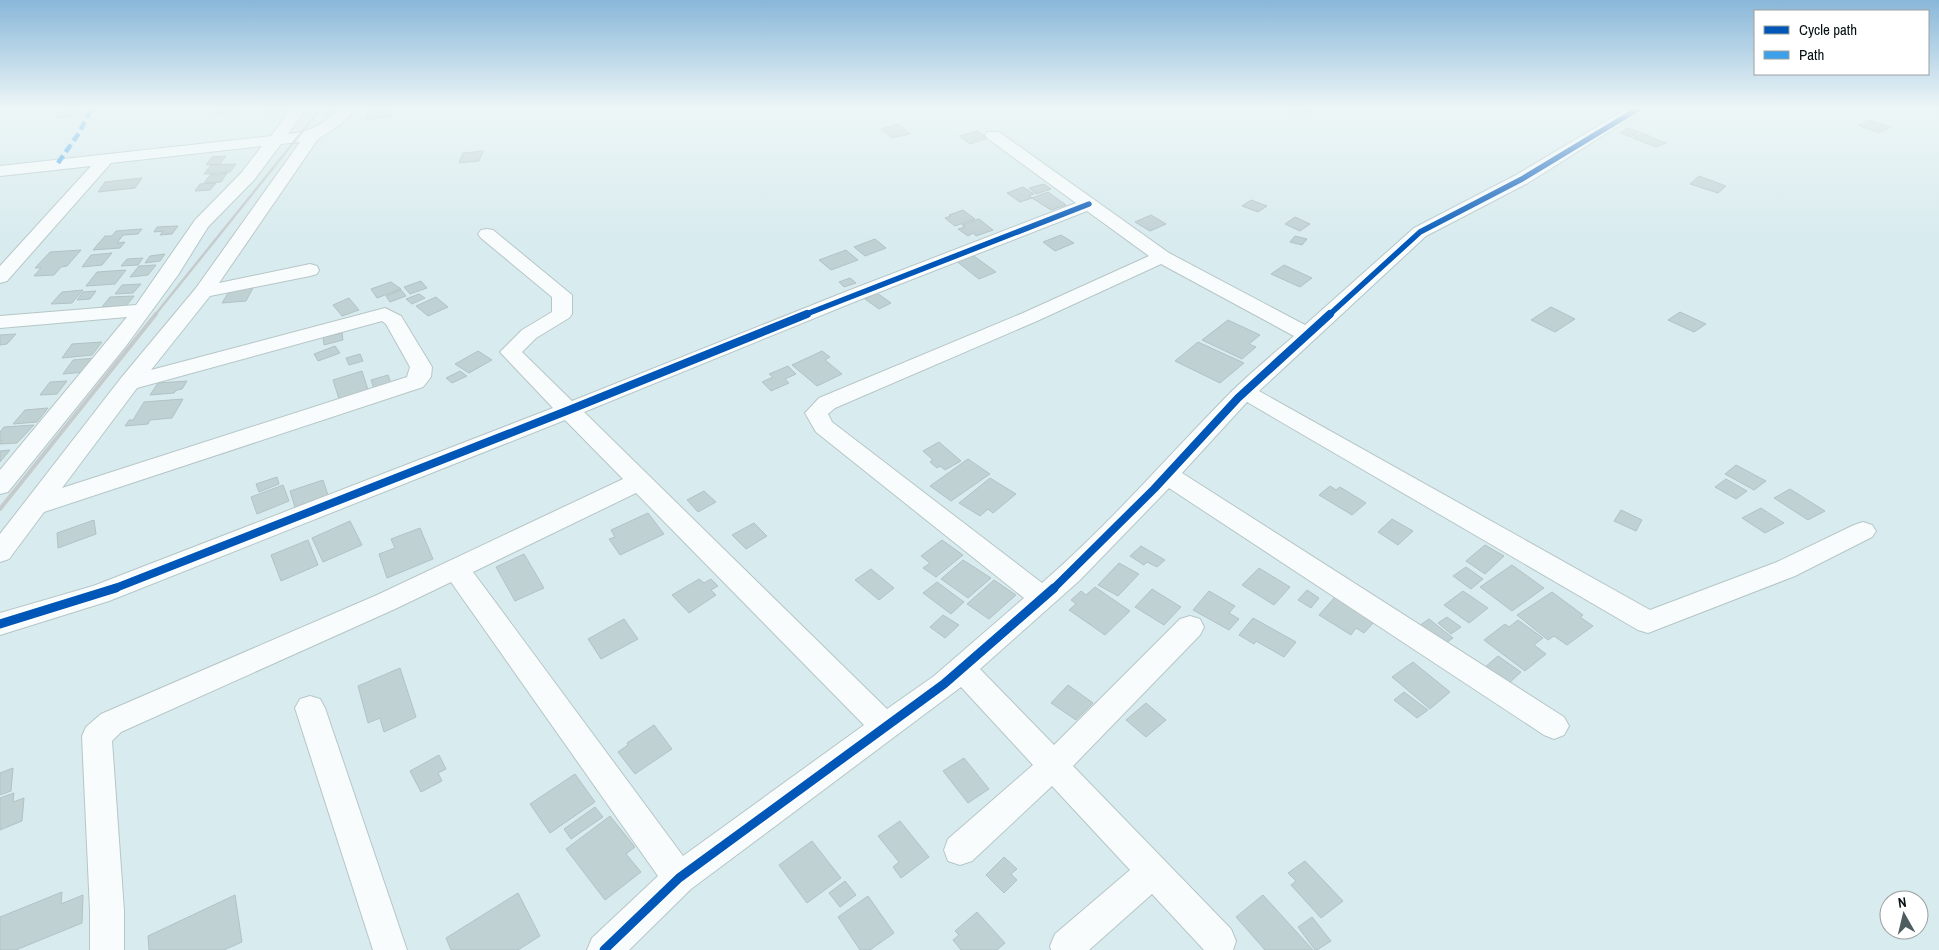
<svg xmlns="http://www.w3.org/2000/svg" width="1939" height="950" font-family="'Archivo Narrow',sans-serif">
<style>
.building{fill:#c0d1d4;stroke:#b3c2c4}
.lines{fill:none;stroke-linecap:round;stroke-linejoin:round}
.street-casing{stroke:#b6c6c8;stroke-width:2}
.street{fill:#f9fcfc;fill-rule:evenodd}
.rail-far1{stroke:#c5cbcc;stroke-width:2.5}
.rail{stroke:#c5cbcc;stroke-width:4}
.quiet{stroke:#3ca1ea;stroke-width:4.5;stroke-dasharray:9 4.5;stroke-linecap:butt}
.cycleway-far2-casing{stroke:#fff;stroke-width:8}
.cycleway-far1-casing{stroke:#fff;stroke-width:11}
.cycleway-casing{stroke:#fff;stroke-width:12}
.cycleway-far2{stroke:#0057b8;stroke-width:5.5}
.cycleway-far1{stroke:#0057b8;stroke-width:8}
.cycleway{stroke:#0057b8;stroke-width:9}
</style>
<rect width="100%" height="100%" fill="#d8ebee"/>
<g class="building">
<path d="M65 107H83L77 116 56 118Z"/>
<path d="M216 107H241L237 113 210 115Z"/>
<path d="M271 107H289L286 112 267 113Z"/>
<path d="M330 107H344L336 117H323Z"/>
<path d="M372 107H395L390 117 366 119Z"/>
<path d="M1289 107H1306L1315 112 1302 117 1285 109Z"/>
<path d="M1870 120 1891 127 1879 133 1858 125Z"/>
<path d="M898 124 910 134 892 138 881 129Z"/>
<path d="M1628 128 1639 132 1631 137 1620 133Z"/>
<path d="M977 131 988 138 970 144 959 136Z"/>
<path d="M1642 133 1666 143 1656 147 1633 138Z"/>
<path d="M483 151 479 161 459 163 463 153Z"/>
<path d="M226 156 220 164 206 165 212 157Z"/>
<path d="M236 164 230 172 204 174 211 165Z"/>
<path d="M227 173 221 182 204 183 210 175Z"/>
<path d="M1699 176 1726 186 1718 193 1690 184Z"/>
<path d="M142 178 135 188 98 192 105 182Z"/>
<path d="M216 183 210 190 195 191 200 184Z"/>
<path d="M1044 184 1051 189 1036 194 1029 188Z"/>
<path d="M1023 187 1034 194 1029 196 1032 198 1020 202 1007 193Z"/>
<path d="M1048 192 1066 205 1051 210 1032 198Z"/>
<path d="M1251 200 1267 206 1258 212 1242 206Z"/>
<path d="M963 210 975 219 955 226 945 218 951 216 949 215Z"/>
<path d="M1151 215 1166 224 1150 231 1135 222Z"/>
<path d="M1295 217 1310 224 1300 231 1285 224Z"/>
<path d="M979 219 993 230 976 236 973 233 968 236 958 229 965 227 962 225Z"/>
<path d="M178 226 172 234 160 235 163 231 154 232 157 227Z"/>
<path d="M142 229 138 234 123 235 117 243 125 242 120 248 93 250 105 236H112L116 231Z"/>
<path d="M1061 235 1074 243 1055 251 1043 242Z"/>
<path d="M1295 236 1307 239 1302 245 1290 242Z"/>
<path d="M875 239 886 248 865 256 854 247Z"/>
<path d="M81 250 67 266 61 267 54 275 34 276 41 268H35L50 252Z"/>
<path d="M846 250 858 260 831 270 819 260Z"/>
<path d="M112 253 102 265 82 267 91 255Z"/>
<path d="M165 254 160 261 145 263 150 256Z"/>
<path d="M971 254 996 272 979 279 955 260Z"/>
<path d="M143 258 138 265 121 266 127 259Z"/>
<path d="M156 265 148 275 130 277 139 266Z"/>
<path d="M1284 265 1312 278 1300 287 1271 274Z"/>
<path d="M126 270 115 284 86 286 97 272Z"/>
<path d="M850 278 856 283 844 287 839 282Z"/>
<path d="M421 281 427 288 410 294 404 287Z"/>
<path d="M391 282 401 289 377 298 371 289Z"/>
<path d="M141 284 133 293 115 294 122 285Z"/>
<path d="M253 288 246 301 222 303 230 290Z"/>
<path d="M83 290 72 303 51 304 62 292Z"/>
<path d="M401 290 406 296 390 302 386 296Z"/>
<path d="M96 291 90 299 77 300 83 292Z"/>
<path d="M877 293 891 303 879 309 865 299Z"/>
<path d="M419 294 425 298 412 304 406 299Z"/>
<path d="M134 296 126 306 102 307 110 297Z"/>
<path d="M436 297 448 307 428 316 416 306Z"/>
<path d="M349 298 359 310 342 316 333 305Z"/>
<path d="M1551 307 1575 319 1555 332 1531 320Z"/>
<path d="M1680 312 1706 324 1694 332 1668 320Z"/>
<path d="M1228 320 1260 335 1249 344 1256 347 1242 359 1202 340Z"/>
<path d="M342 333 343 340 324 345 323 337Z"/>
<path d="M16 334 7 344 0 345V335Z"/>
<path d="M102 342 92 355 62 358 72 344Z"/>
<path d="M1198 342 1244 363 1220 383 1175 361Z"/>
<path d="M335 346 340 353 318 361 314 354Z"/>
<path d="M478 351 492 360 469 373 455 364Z"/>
<path d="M822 351 830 357 825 360 842 374 817 386 792 365Z"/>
<path d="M360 354 363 361 349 365 346 358Z"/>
<path d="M95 358 85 372 63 374 73 360Z"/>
<path d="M788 366 796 374 785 379 789 383 771 391 762 382 773 377 769 374Z"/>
<path d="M362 371 368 390 339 399 333 380Z"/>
<path d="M460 371 467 376 452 383 446 378Z"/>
<path d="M388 375 391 383 374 389 371 380Z"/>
<path d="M67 381 57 394 40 395 50 382Z"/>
<path d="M187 381 182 389 177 390 174 393 150 395 158 383Z"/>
<path d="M183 399 172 418 150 420 148 424 125 426 129 420H133L144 402Z"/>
<path d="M48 408 37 422 13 424 25 410Z"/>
<path d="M34 425 17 443 0 444 2 440 0 441V432L4 427Z"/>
<path d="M939 442 961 461 945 470 940 466 937 468 930 462 933 460 923 451Z"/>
<path d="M10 450 0 462V451Z"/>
<path d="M968 459 990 474 951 501 930 486Z"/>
<path d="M1736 465 1766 481 1754 490 1725 474Z"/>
<path d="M277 477 279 484 259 492 256 484Z"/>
<path d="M990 478 1016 494 993 513 988 509 980 516 959 503Z"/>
<path d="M1726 479 1747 491 1736 499 1715 487Z"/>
<path d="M323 480 328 495 295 507 290 491Z"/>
<path d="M283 485 289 501 257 514 251 497Z"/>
<path d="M1330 486 1336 490 1340 487 1366 503 1352 515 1319 495Z"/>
<path d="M1790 489 1825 511 1808 520 1774 498Z"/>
<path d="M704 491 716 502 698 512 687 500Z"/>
<path d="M1761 508 1784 523 1765 533 1742 518Z"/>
<path d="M1621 510 1642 520 1636 531 1614 521Z"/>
<path d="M648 513 664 534 620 555 609 539 615 537 611 530Z"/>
<path d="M1392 519 1413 531 1398 545 1378 532Z"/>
<path d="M94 520 96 534 58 548 57 533Z"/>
<path d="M350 521 362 545 323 562 312 538Z"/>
<path d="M754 523 767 536 746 549 732 535Z"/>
<path d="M420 528 433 559 387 578 379 554 395 548 391 539Z"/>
<path d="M308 540 318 565 281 581 271 555Z"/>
<path d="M942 540 963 555 936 577 923 568 930 563 921 556Z"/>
<path d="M1485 545 1504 556 1485 574 1466 561Z"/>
<path d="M1141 546 1165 560 1157 567 1147 562 1144 565 1130 556Z"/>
<path d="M524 554 544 588 515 601 496 567Z"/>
<path d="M963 560 991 578 968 598 941 579Z"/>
<path d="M1119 563 1139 574 1118 596 1098 585Z"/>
<path d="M1512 565 1544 588 1512 611 1480 587Z"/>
<path d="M1466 567 1483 579 1471 589 1453 576Z"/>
<path d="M1259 568 1290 587 1274 605 1242 585Z"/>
<path d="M871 569 894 588 879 600 855 580Z"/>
<path d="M699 579 704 583 711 579 718 586 711 590 716 595 689 613 672 595Z"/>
<path d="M994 580 1016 595 989 619 967 604Z"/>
<path d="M937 582 964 602 951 614 923 593Z"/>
<path d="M1095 587 1130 611 1105 635 1069 610 1076 604 1071 600 1081 591 1086 595Z"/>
<path d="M1152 589 1181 607 1164 625 1135 607Z"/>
<path d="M1307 590 1319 598 1311 608 1298 600Z"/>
<path d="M1209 591 1235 606 1229 613 1239 619 1229 630 1193 610Z"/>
<path d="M1463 591 1488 608 1469 623 1444 605Z"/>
<path d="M1552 592 1583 615 1580 617 1593 626 1567 645 1554 636 1548 640 1517 615Z"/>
<path d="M1335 597 1375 621 1364 633 1356 628 1351 635 1319 615Z"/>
<path d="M943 615 959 625 945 638 930 627Z"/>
<path d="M1447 617 1461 627 1451 634 1438 623Z"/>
<path d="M1253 618 1296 642 1284 657 1256 641 1254 644 1239 635Z"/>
<path d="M624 619 638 639 601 659 588 639Z"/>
<path d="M1429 619 1453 638 1443 645 1419 626Z"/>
<path d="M1518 620 1543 638 1534 645 1546 654 1525 671 1484 640 1505 624 1509 627Z"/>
<path d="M1498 656 1521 672 1507 685 1484 668Z"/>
<path d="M1413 662 1450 692 1430 709 1392 677Z"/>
<path d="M400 668 416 717 384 732 380 718 368 723 358 686Z"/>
<path d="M1068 685 1093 703 1076 720 1051 703Z"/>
<path d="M1404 692 1428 710 1417 718 1394 700Z"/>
<path d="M1146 703 1166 720 1146 737 1126 720Z"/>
<path d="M654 725 672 749 635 774 618 752 628 745 627 743Z"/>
<path d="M439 755 446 769 438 773 442 781 421 792 410 771Z"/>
<path d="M964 758 989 789 968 803 943 771Z"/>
<path d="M13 768 11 791 0 795V773Z"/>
<path d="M575 774 595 802 550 833 530 804Z"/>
<path d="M14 793 13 802 24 798 22 821 0 830V798Z"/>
<path d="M595 807 603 817 571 839 564 829Z"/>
<path d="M610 816 635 847 626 854 641 872 605 900 566 849Z"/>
<path d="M900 821 929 857 901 878 893 867 899 862 878 836Z"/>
<path d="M812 841 841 878 807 903 779 865Z"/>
<path d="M1004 857 1017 869 1011 874 1017 880 1004 893 986 875Z"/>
<path d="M1305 861 1343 901 1321 918 1291 885 1296 881 1288 873Z"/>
<path d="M845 881 856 895 840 907 829 893Z"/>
<path d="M62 892 61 904 83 895 82 923 16 950H0V917Z"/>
<path d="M518 893 540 936 518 950H451L446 938Z"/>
<path d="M235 895 242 942 224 950H149L148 936Z"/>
<path d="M1263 895 1313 950H1265L1236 917Z"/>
<path d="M868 896 894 933 870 950H860L838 917Z"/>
<path d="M977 912 1005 943 997 950H961L953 940 959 935 955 931Z"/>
<path d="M1312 917 1331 941 1317 950H1315L1298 927Z"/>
</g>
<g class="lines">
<defs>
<g id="street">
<path d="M293 107H308L288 134C314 131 323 124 342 107H359L337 127 318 139 219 283 310 264 317 266 319 270 317 274 310 276 210 296 151 370 385 308 401 316 432 367 431 377 423 387 44 512 9 559 0 562V534L121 378 196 288 300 142 281 144 254 180 208 227 178 275 126 346 8 492 0 494V470L127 317 0 328V316L136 305 195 220 242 172 262 146 111 163 7 281 0 283V266L91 166 0 176V166L271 136ZM382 321 386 324 410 367 407 377 62 488 137 388Z"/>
<path d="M1630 107H1648L1528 183 1426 236 1259 391 1650 610 1777 562 1854 525 1863 522 1872 525 1876 531 1872 537 1795 576 1648 633 1638 630 1247 402 1182 473 1564 717 1569 726 1564 735 1554 739 1544 735 1169 488 1080 580 980 669 1054 745 1180 619 1190 616 1200 619 1204 627 1200 635 1073 766 1231 929 1236 941 1233 950H1204L1152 894 1089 950H1051L1050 946 1055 934 1130 870 1052 786 972 861 960 865 948 861 944 850 948 839 1033 765 961 687 691 889 629 950H587L592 938 658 876 451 582 395 609 121 732 112 741 124 911V950H90V911L82 736 86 727 101 714 377 595 623 479 565 420 109 601 0 635V613L93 586 553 408 500 352 522 330 552 312V297L481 238 478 234 481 230 487 229 493 230 572 295V314L569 318 536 338 522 352 572 401 845 292 1076 203 987 138 985 135 987 132H999L1169 253 1305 325 1414 228 1516 175ZM1087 211 1149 256 1023 313 819 398 805 413 816 432 1024 598 934 676 887 709 584 412 859 300ZM1161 264 1294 336C1272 355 1249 374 1229 394 1167 457 1109 525 1042 583L832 422 828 414 835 408 1037 321ZM636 493 864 725 683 856 473 572Z"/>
<path d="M310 696 320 699 325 708 407 950H373L295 708 300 699Z"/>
</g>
</defs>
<use href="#street" class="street-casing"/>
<use href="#street" class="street"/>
<path class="rail-far1" d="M155 315 322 107"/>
<path class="rail" d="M0 509 156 314"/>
<path class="quiet" d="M58 163 79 133 92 107"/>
<defs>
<g id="cycleway-far2">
<path d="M804 315 1089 204"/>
<path d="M1329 315 1420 232 1522 179 1641 107"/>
</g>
<g id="cycleway-far1">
<path d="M113 589 569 410 807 314"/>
<path d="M1053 589 1154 489 1238 398 1330 314"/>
</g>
<g id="cycleway">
<path d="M0 624 116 588"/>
<path d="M604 950 679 878 944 684 1054 588"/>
</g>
</defs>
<use href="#cycleway-far2" class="cycleway-far2-casing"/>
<use href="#cycleway-far1" class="cycleway-far1-casing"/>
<use href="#cycleway" class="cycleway-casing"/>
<use href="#cycleway-far2" class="cycleway-far2"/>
<use href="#cycleway-far1" class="cycleway-far1"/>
<use href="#cycleway" class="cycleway"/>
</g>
<linearGradient id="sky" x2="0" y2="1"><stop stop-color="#89b7d9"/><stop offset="0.45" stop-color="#edf6f7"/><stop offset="1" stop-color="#edf6f7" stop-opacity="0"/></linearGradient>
<rect width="1939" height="240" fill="url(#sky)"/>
<rect x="1754" y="10" width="175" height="65" fill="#ffffff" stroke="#9b9fa0"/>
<rect x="1764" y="26" width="25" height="8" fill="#0057b8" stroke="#9b9fa0"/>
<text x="1799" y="35" font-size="15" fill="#041012">Cycle path</text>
<rect x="1764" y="51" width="25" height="8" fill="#3ca1ea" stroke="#9b9fa0"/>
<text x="1799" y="60" font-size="15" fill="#041012">Path</text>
<g transform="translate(1904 915) rotate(352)"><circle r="24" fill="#ffffff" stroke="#9b9fa0"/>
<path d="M0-4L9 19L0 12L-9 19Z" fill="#4e5d5f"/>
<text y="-8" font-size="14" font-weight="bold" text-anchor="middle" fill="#041012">N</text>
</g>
</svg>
